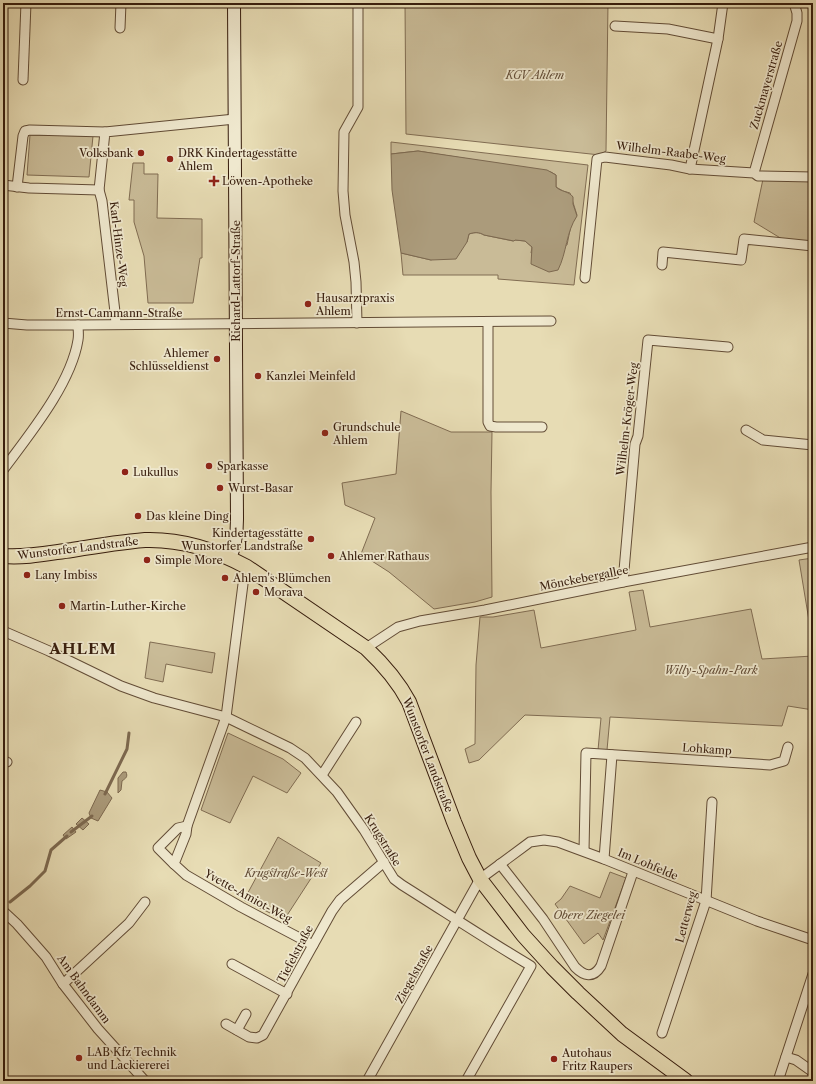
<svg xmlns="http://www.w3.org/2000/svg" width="816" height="1084" font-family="'Libre Caslon Text',serif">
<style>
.green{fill:#c9bb97;stroke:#806c52}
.water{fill:#ab9b7b;stroke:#7c684f}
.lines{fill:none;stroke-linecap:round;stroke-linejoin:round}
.stream{stroke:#7c684f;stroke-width:3}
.street-casing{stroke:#624c36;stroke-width:11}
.secondary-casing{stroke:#361c0c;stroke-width:14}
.primary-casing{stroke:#361c0c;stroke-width:16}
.street{stroke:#efe8ce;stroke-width:9}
.secondary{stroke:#efe8ce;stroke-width:12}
.primary{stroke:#e7dcb4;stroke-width:14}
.rail{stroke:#361c0c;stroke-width:3;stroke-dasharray:7 7;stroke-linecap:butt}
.poi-dot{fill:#8f2418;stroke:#efe8ce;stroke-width:1.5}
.labels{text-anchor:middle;stroke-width:3.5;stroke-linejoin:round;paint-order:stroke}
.park-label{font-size:11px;font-style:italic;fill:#624c36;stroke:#efe8ce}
.street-label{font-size:11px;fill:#361c0c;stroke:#efe8ce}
.poi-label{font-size:11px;fill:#361c0c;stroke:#efe8ce;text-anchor:start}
.district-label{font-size:15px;font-weight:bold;letter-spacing:1px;fill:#361c0c;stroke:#efe8ce}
</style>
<rect width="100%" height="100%" fill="#e7dcb4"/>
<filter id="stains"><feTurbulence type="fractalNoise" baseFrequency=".005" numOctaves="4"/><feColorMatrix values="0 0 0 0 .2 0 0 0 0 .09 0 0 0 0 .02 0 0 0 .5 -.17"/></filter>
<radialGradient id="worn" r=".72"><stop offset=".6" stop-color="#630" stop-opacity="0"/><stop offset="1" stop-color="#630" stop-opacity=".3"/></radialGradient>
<g class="green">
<path d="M405 3H608L606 151 600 155 406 134Z"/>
<path d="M30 135 93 136 89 177 27 175Z"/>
<path d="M391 142 588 165 574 285 498 279V275H403L401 253 431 260 467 242 469 234C475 232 479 232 484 235L513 241 515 240 525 241 532 247 531 253 567 245 571 225 577 215 570 193 563 191 556 187V175L551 172 418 151 391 154Z"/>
<path d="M133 163H144V174H158L157 218 202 219V258H200L193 303H148L144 256 134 222V200H129Z"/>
<path d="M763 179 813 181V242L782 239 754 222Z"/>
<path d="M401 411 451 432H492L491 492 492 597 475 602 434 609 389 572 361 554 375 518 345 505 342 483 396 474Z"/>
<path d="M813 558V645L799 560Z"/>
<path d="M643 590 650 627 751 609 762 659 813 656V710L788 706 782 726 610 717 607 750H598L601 718 525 715 479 760 469 763 465 749 475 744 476 665 480 617H493L534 610 541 648 636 630 629 592Z"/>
<path d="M150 642 215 653 212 673 166 664 163 682 145 678Z"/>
<path d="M228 733 283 759 301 773 287 793 253 776 230 823 201 810Z"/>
<path d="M278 837 321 863 284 920 244 900Z"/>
<path d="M610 872 626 878 603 940 598 933 584 944 555 904 561 899 570 886 600 898Z"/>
</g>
<g class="water">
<path d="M418 151 547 170 556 175V187C561 192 569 191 573 197V204L577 216C566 232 567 252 558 270L549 272 531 264 532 247 525 241 515 240 514 241 484 235C479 232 475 232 469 234L467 242 456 259 431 260 401 253 392 190 391 154Z"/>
<path d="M123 772H126C128 777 126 778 122 781L121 790 118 793V778Z"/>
<path d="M100 790 107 792 112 798 98 821 91 818 89 813Z"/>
<path d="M82 818 89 824 83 830 76 824Z"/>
<path d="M72 827 76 832 66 839 63 835Z"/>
</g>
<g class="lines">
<g class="stream">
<path d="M105 794 127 749 129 733"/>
<path d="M71 832 92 816"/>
<path d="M10 902 30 886 45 871 51 850 67 836"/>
</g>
<defs>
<g id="street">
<path d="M615 26 668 29 718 39"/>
<path d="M120 28 121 3"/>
<path d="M23 80 26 3"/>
<path d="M690 169 718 39 723 3"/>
<path d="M754 173 797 21V13L794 3"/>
<path d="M3 185 29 188 99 190 105 132 235 119"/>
<path d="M17 187 23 136 25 131 30 130 105 132"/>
<path d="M99 190 102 201 115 312 116 324"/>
<path d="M662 265 663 252 741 260 744 239 813 246"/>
<path d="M585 278 597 159 605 157 671 165 690 169 754 173 758 176 813 177"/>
<path d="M488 322V422L490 426 496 427H542"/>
<path d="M3 323 27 325H78L551 321"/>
<path d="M357 323 356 282 354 262 345 215 343 191 344 132 358 107V3"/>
<path d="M746 430 763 440 813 445"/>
<path d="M3 470C29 435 71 384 78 340 79 335 78 330 78 325"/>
<path d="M623 582 635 444 638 436 648 340 728 347"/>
<path d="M243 584 226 717 187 826 186 834 174 864 186 875 241 907 313 945"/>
<path d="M3 631 49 651 121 686 154 698 226 717 290 748 305 758 337 792 364 830 394 879 402 885C445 912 487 940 531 966L466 1081"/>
<path d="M366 648 398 627 420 621 485 610 623 582 813 547"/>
<path d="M3 761 7 762"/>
<path d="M322 775 356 722"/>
<path d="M584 851 586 753 770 765 784 761 788 747"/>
<path d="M604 859 612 755"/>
<path d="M174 864 158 848 178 828 187 826"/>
<path d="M500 864 543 919 575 967C584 976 593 979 601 966L633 872"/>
<path d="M3 911 17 924 46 957 63 984 98 1029 145 1081"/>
<path d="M232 964 287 994"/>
<path d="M63 984 129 923 145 902"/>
<path d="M226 1024 249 1037 257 1038 263 1035 332 911 340 900 384 862"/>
<path d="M237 1030 246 1014"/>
<path d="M662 1033 706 901 712 802"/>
<path d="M786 1057 796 1060 813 1072"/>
<path d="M367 1081 480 879 530 842 544 840 558 842 604 859 757 921 813 940"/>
<path d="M778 1081 813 974"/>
</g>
<path id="secondary" d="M230 558C236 545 237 533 237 519L234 3"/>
<path id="primary" d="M3 556C26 558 49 553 72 550 96 546 121 542 145 540 180 539 216 550 247 567L366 648C383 664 398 681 409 702L454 822 469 858 480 879 523 935 552 967 578 993 622 1034 686 1081"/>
</defs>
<use href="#street" class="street-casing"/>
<use href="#secondary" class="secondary-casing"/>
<use href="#primary" class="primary-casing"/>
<use href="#street" class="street"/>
<use href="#secondary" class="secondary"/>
<use href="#primary" class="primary"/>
<path class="rail" d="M3 1076 10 1081"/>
</g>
<g class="poi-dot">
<circle cx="141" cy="153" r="4"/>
<circle cx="170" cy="159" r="4"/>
<path d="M212 175h4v4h4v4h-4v4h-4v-4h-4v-4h4z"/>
<circle cx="308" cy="304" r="4"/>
<circle cx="217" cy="359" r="4"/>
<circle cx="258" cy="376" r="4"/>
<circle cx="325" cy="433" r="4"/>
<circle cx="209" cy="466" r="4"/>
<circle cx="125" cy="472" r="4"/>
<circle cx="220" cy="488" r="4"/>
<circle cx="138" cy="516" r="4"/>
<circle cx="311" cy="539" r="4"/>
<circle cx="331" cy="556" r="4"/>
<circle cx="147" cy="560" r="4"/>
<circle cx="27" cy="575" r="4"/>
<circle cx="225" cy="578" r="4"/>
<circle cx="256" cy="592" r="4"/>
<circle cx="62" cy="606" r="4"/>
<circle cx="79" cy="1058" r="4"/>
<circle cx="554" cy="1059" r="4"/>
</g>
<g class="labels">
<g class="park-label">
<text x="535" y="79">KGV Ahlem</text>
<text x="711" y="674">Willy-Spahn-Park</text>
<text x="286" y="877">Krugstraße-West</text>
<text x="589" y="919">Obere Ziegelei</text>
</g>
<g class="street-label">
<text transform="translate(766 85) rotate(-74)" y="4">Zuckmayerstraße</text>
<text transform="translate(671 152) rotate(7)" y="4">Wilhelm-Raabe-Weg</text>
<text transform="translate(119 244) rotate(83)" y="4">Karl-Hinze-Weg</text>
<text transform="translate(236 281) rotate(-90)" y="4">Richard-Lattorf-Straße</text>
<text x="119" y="317">Ernst-Cammann-Straße</text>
<text transform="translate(627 419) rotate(-83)" y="4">Wilhelm-Kröger-Weg</text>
<text transform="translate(78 548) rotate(-7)" y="4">Wunstorfer Landstraße</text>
<text transform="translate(584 578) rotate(-11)" y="4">Mönckebergallee</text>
<text transform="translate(707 749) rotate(4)" y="4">Lohkamp</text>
<text transform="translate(428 755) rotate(69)" y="4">Wunstorfer Landstraße</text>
<text transform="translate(383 840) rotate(58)" y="4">Krugstraße</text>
<text transform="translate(648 864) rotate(23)" y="4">Im Lohfelde</text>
<text transform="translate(248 896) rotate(29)" y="4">Yvette-Amiot-Weg</text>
<text transform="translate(686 917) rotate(-75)" y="4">Letterweg</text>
<text transform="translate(295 954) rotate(-62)" y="4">Tiefelstraße</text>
<text transform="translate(414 974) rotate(-61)" y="4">Ziegelstraße</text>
<text transform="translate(84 989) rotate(54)" y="4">Am Bahndamm</text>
</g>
<g class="poi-label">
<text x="133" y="157" text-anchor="end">Volksbank</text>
<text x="178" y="157">DRK Kindertagesstätte<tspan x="178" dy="13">Ahlem</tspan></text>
<text x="222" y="185">Löwen-Apotheke</text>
<text x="316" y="302">Hausarztpraxis<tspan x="316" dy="13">Ahlem</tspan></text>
<text x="209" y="357" text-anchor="end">Ahlemer<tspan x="209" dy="13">Schlüsseldienst</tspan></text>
<text x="266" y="380">Kanzlei Meinfeld</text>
<text x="333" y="431">Grundschule<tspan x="333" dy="13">Ahlem</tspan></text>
<text x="217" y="470">Sparkasse</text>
<text x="133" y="476">Lukullus</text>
<text x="228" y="492">Wurst-Basar</text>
<text x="146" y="520">Das kleine Ding</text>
<text x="303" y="537" text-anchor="end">Kindertagesstätte<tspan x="303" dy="13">Wunstorfer Landstraße</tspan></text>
<text x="339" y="560">Ahlemer Rathaus</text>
<text x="155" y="564">Simple More</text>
<text x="35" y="579">Lany Imbiss</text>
<text x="233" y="582">Ahlem's Blümchen</text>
<text x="264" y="596">Morava</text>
<text x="70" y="610">Martin-Luther-Kirche</text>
<text x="87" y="1056">LAB Kfz Technik<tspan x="87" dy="13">und Lackiererei</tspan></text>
<text x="562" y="1057">Autohaus<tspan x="562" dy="13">Fritz Raupers</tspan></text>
</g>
<g class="district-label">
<text x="83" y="654">AHLEM</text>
</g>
</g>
<rect width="816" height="1084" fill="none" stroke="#e7dcb4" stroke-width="16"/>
<rect x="4" y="4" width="808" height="1076" fill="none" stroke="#361c0c" stroke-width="2"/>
<rect x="8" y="8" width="800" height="1068" fill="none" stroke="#361c0c"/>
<rect width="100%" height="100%" filter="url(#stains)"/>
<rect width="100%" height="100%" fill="url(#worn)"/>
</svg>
